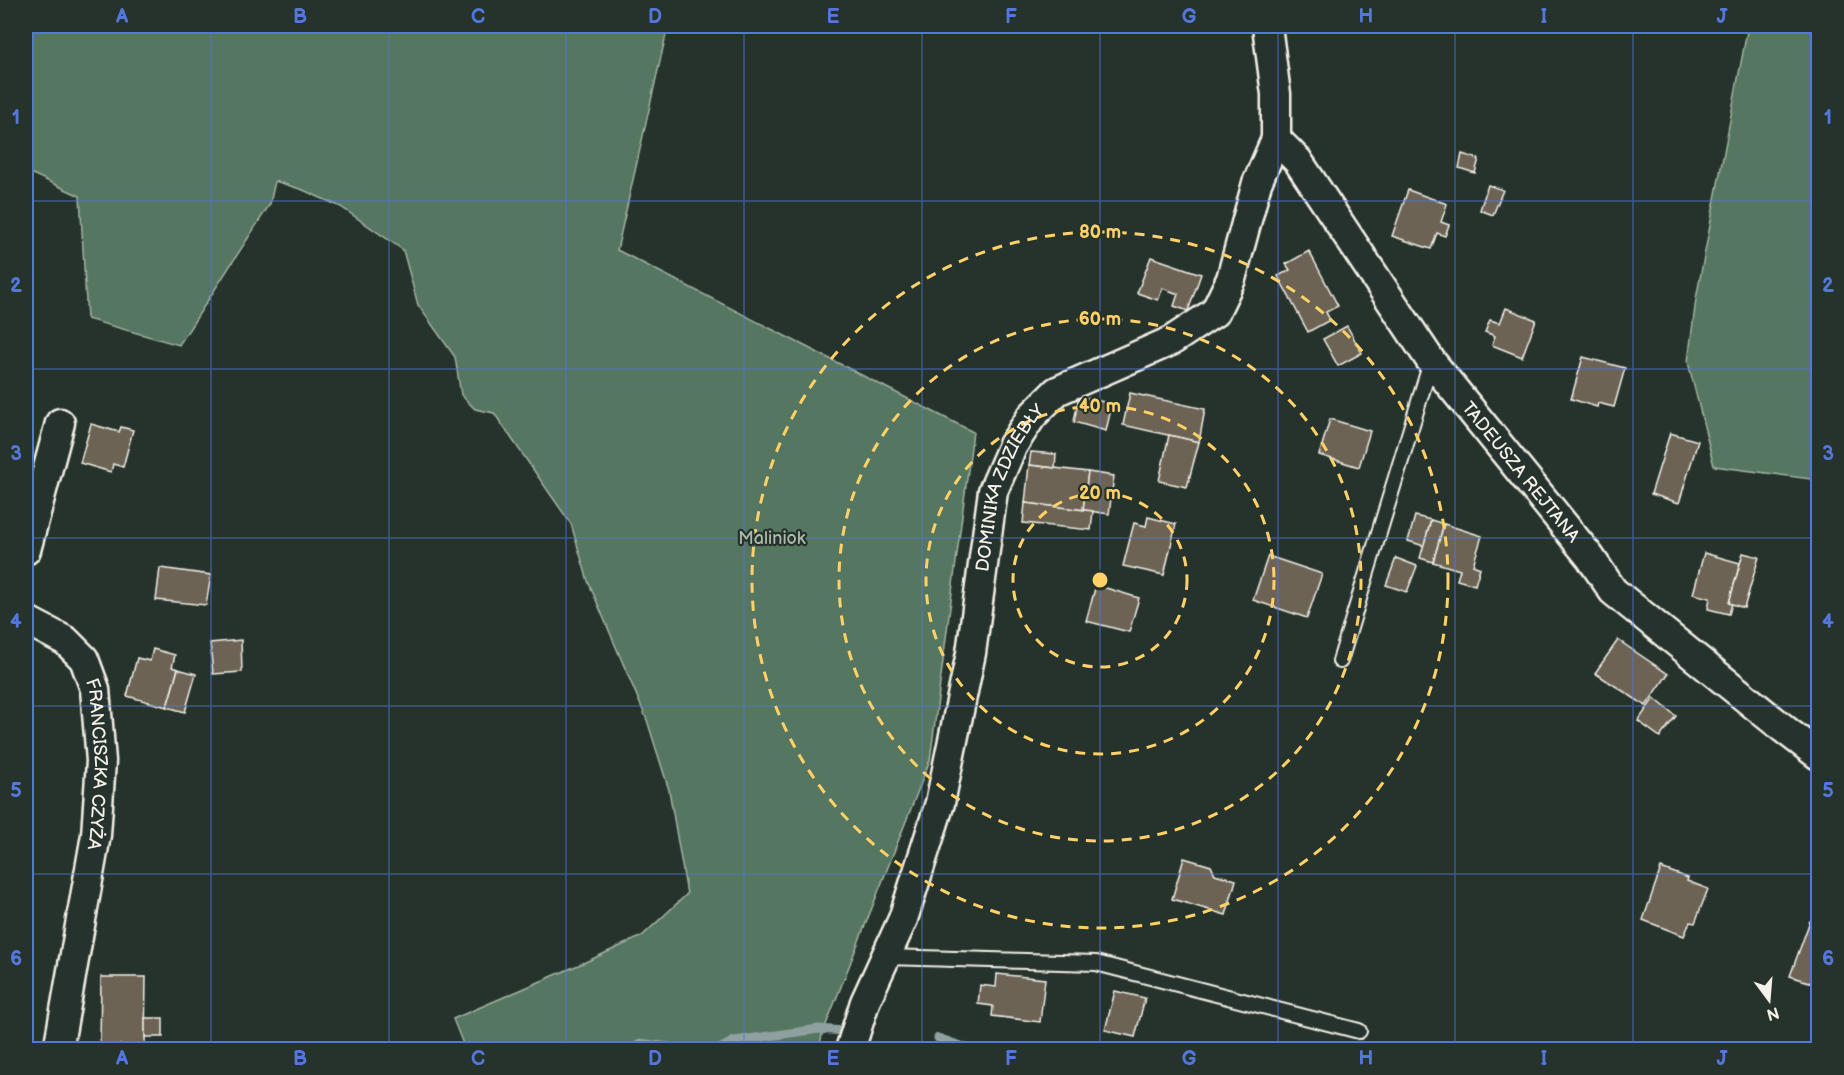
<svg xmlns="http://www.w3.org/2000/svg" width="1844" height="1075" font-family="'Balsamiq Sans',sans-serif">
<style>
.green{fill:#557660;stroke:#a4b4a4;stroke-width:1.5}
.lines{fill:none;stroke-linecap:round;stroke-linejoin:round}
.stream{stroke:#8ea1a0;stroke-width:9}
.building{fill:#6c6455;stroke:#f4f1e8;stroke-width:1.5}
.lane-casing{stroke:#f4f1e8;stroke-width:18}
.street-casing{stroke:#f4f1e8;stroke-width:33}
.lane{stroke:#26332d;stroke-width:14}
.street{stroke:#26332d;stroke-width:28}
.grid{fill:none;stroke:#5377dc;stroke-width:1.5;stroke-opacity:0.55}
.ring{fill:none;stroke:#ffd166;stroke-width:3;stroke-dasharray:10 8}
.labels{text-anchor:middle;stroke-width:4.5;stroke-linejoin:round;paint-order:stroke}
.street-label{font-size:18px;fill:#f4f1e8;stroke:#26332d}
.park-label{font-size:18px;fill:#acbaab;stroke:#26332d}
.centre{fill:#ffd166;stroke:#26332d;stroke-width:3}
.ring-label{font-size:18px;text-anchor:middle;font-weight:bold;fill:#ffd166;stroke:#26332d;stroke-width:4.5;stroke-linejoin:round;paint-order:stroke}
.neatline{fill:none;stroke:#5377dc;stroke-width:2}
.grid-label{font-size:20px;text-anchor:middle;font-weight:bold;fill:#5377dc}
</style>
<rect width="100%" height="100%" fill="#26332d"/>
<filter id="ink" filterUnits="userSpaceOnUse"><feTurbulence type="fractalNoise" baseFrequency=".0167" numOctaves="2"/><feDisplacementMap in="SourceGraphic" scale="12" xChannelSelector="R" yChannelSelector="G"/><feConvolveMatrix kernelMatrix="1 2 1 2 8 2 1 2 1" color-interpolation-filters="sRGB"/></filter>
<g filter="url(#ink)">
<g class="green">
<path d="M26 26H668L617 250 973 432 930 760 822 1035 819 1049H465L453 1019 590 960 642 936 687 894 669 790 647 720 588 581 571 524 494 413 475 409 461 395 455 357 418 305 403 250 341 207 303 190 275 181 270 204 179 345 87 319 80 196 26 171Z"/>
<path d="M1748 26H1818V480L1714 466 1688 362 1696 299Z"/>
</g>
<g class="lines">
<g class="stream">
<path d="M938 1038 972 1050"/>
<path d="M634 1050 640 1043 690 1050"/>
<path d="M718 1050 734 1041 819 1029 844 1031"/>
</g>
</g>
<g class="building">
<path d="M1462 154 1479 159 1475 173 1459 168Z"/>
<path d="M1488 185 1503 190 1493 215 1480 210Z"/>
<path d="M1408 190 1447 204 1441 222 1449 225 1445 236 1437 233 1431 249 1392 236Z"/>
<path d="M1309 251 1338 306 1326 312 1330 320 1308 332 1278 276 1290 270 1286 264Z"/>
<path d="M1151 257 1201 274 1188 311 1174 306 1178 294 1163 288 1158 300 1137 293Z"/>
<path d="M1506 308 1536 320 1522 357 1492 345 1495 336 1485 332 1490 320 1500 323Z"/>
<path d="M1347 326 1362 353 1338 366 1323 339Z"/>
<path d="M1583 357 1625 368 1614 407 1598 403 1597 407 1571 399Z"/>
<path d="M1130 393 1205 409 1199 442 1123 425Z"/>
<path d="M1079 396 1112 404 1106 431 1074 422Z"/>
<path d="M1330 419 1370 431 1359 467 1319 455Z"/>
<path d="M91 424 119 432 121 427 133 430 123 467 113 464 111 472 80 463Z"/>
<path d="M1670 433 1698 441 1679 503 1651 494Z"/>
<path d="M1169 435 1199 442 1187 487 1159 481Z"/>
<path d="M1031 452 1056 454 1055 468 1029 465Z"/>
<path d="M1029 465 1088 472 1083 510 1025 503Z"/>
<path d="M1088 472 1114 476 1109 514 1083 510Z"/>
<path d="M1025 503 1093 511 1091 530 1023 523Z"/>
<path d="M1415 516 1431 520 1424 546 1408 541Z"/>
<path d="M1148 517 1176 524 1164 575 1123 566 1134 523 1146 526Z"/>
<path d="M1431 520 1444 524 1433 562 1420 558Z"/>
<path d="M1444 524 1482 536 1473 565 1480 568 1475 585 1457 580 1460 570 1433 562Z"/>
<path d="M1704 553 1740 563 1729 603 1732 604 1729 614 1708 609 1710 598 1693 594Z"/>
<path d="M1743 553 1759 557 1744 608 1729 603Z"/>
<path d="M1268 556 1322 574 1307 618 1253 600Z"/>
<path d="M1396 558 1417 566 1407 592 1386 585Z"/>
<path d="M160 568 211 575 206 605 156 600Z"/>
<path d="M1096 585 1139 598 1129 632 1086 621Z"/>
<path d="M241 640 242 672 213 674 210 643Z"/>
<path d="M1618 640 1668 674 1646 706 1595 673Z"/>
<path d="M153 649 175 655 172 667 178 669 167 707 127 696 137 658 150 661Z"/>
<path d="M178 669 196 674 185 712 167 707Z"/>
<path d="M1654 698 1676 716 1660 737 1638 721Z"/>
<path d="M1184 858 1211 866 1215 874 1236 880 1226 915 1172 899Z"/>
<path d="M1661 868 1688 878 1687 881 1708 889 1695 923 1690 922 1684 936 1643 920Z"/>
<path d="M1810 921 1818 924V985L1790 976Z"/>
<path d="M997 974 1045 979 1040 1022 992 1016 993 1006 978 1004 980 985 996 987Z"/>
<path d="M101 977H146L145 1045H100Z"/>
<path d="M1115 991 1145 998 1135 1037 1105 1030Z"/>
<rect x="145" y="1018" width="18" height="19"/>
</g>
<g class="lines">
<defs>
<g id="lane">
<path d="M1340 661 1431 362"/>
<path d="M886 957 1096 963 1359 1031"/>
</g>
<g id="street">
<path id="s1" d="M1276 139 1298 161 1431 361 1590 557 1613 591 1784 729 1818 755"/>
<path d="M26 550 60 423"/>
<path id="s2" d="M26 620 66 641 84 659 95 689 101 761 96 835 58 1050"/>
<path id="s3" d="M850 1050 865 1002 903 919 940 803 971 653 993 491 1013 445 1032 416 1057 391 1171 341 1215 312 1231 279 1257 183 1276 139V94L1267 26"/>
</g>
</defs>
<use href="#lane" class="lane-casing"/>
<use href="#street" class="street-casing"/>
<use href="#lane" class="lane"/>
<use href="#street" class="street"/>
</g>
</g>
<path class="grid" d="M211 26V1050M389 26V1050M566 26V1050M744 26V1050M922 26V1050M1100 26V1050M1278 26V1050M1455 26V1050M1633 26V1050M26 201H1818M26 369H1818M26 538H1818M26 706H1818M26 874H1818"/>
<g class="ring">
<circle cx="1100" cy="580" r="87"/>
<circle cx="1100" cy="580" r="174"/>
<circle cx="1100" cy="580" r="261"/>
<circle cx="1100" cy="580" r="348"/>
</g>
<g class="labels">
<g class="street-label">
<text dy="6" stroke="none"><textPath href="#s1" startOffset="414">TADEUSZA REJTANA</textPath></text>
<text dy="6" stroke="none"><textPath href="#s3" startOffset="588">DOMINIKA ZDZIEBŁY</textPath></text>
<text dy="6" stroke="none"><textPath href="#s2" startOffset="178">FRANCISZKA CZYŻA</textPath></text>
</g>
<g class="park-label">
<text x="772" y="544">Maliniok</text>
</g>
</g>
<circle cx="1100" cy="580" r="9" class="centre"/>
<g class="ring-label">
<text x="1100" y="238">80 m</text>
<text x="1100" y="325">60 m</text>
<text x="1100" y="412">40 m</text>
<text x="1100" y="499">20 m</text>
</g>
<rect width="1844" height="1075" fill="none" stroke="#26332d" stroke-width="66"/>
<g transform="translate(1769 1000) rotate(164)" stroke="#26332d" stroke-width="4.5" paint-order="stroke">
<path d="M0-4.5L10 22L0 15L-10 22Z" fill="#f4f1e8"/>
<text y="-9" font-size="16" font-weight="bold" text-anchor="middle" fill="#f4f1e8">N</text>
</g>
<rect x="33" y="33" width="1778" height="1009" class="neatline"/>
<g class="grid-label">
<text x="122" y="23">A</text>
<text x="300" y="23">B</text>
<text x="478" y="23">C</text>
<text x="655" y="23">D</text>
<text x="833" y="23">E</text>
<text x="1011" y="23">F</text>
<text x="1189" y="23">G</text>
<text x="1366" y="23">H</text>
<text x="1544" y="23">I</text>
<text x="1722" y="23">J</text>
<text x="16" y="124">1</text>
<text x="1828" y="124">1</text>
<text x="16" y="292">2</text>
<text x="1828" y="292">2</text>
<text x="16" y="460">3</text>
<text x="1828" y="460">3</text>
<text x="16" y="628">4</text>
<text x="1828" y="628">4</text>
<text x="16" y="797">5</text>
<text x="1828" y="797">5</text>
<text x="16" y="965">6</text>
<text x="1828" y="965">6</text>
<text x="122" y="1065">A</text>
<text x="300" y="1065">B</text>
<text x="478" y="1065">C</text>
<text x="655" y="1065">D</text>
<text x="833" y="1065">E</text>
<text x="1011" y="1065">F</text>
<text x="1189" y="1065">G</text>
<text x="1366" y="1065">H</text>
<text x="1544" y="1065">I</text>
<text x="1722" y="1065">J</text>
</g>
</svg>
